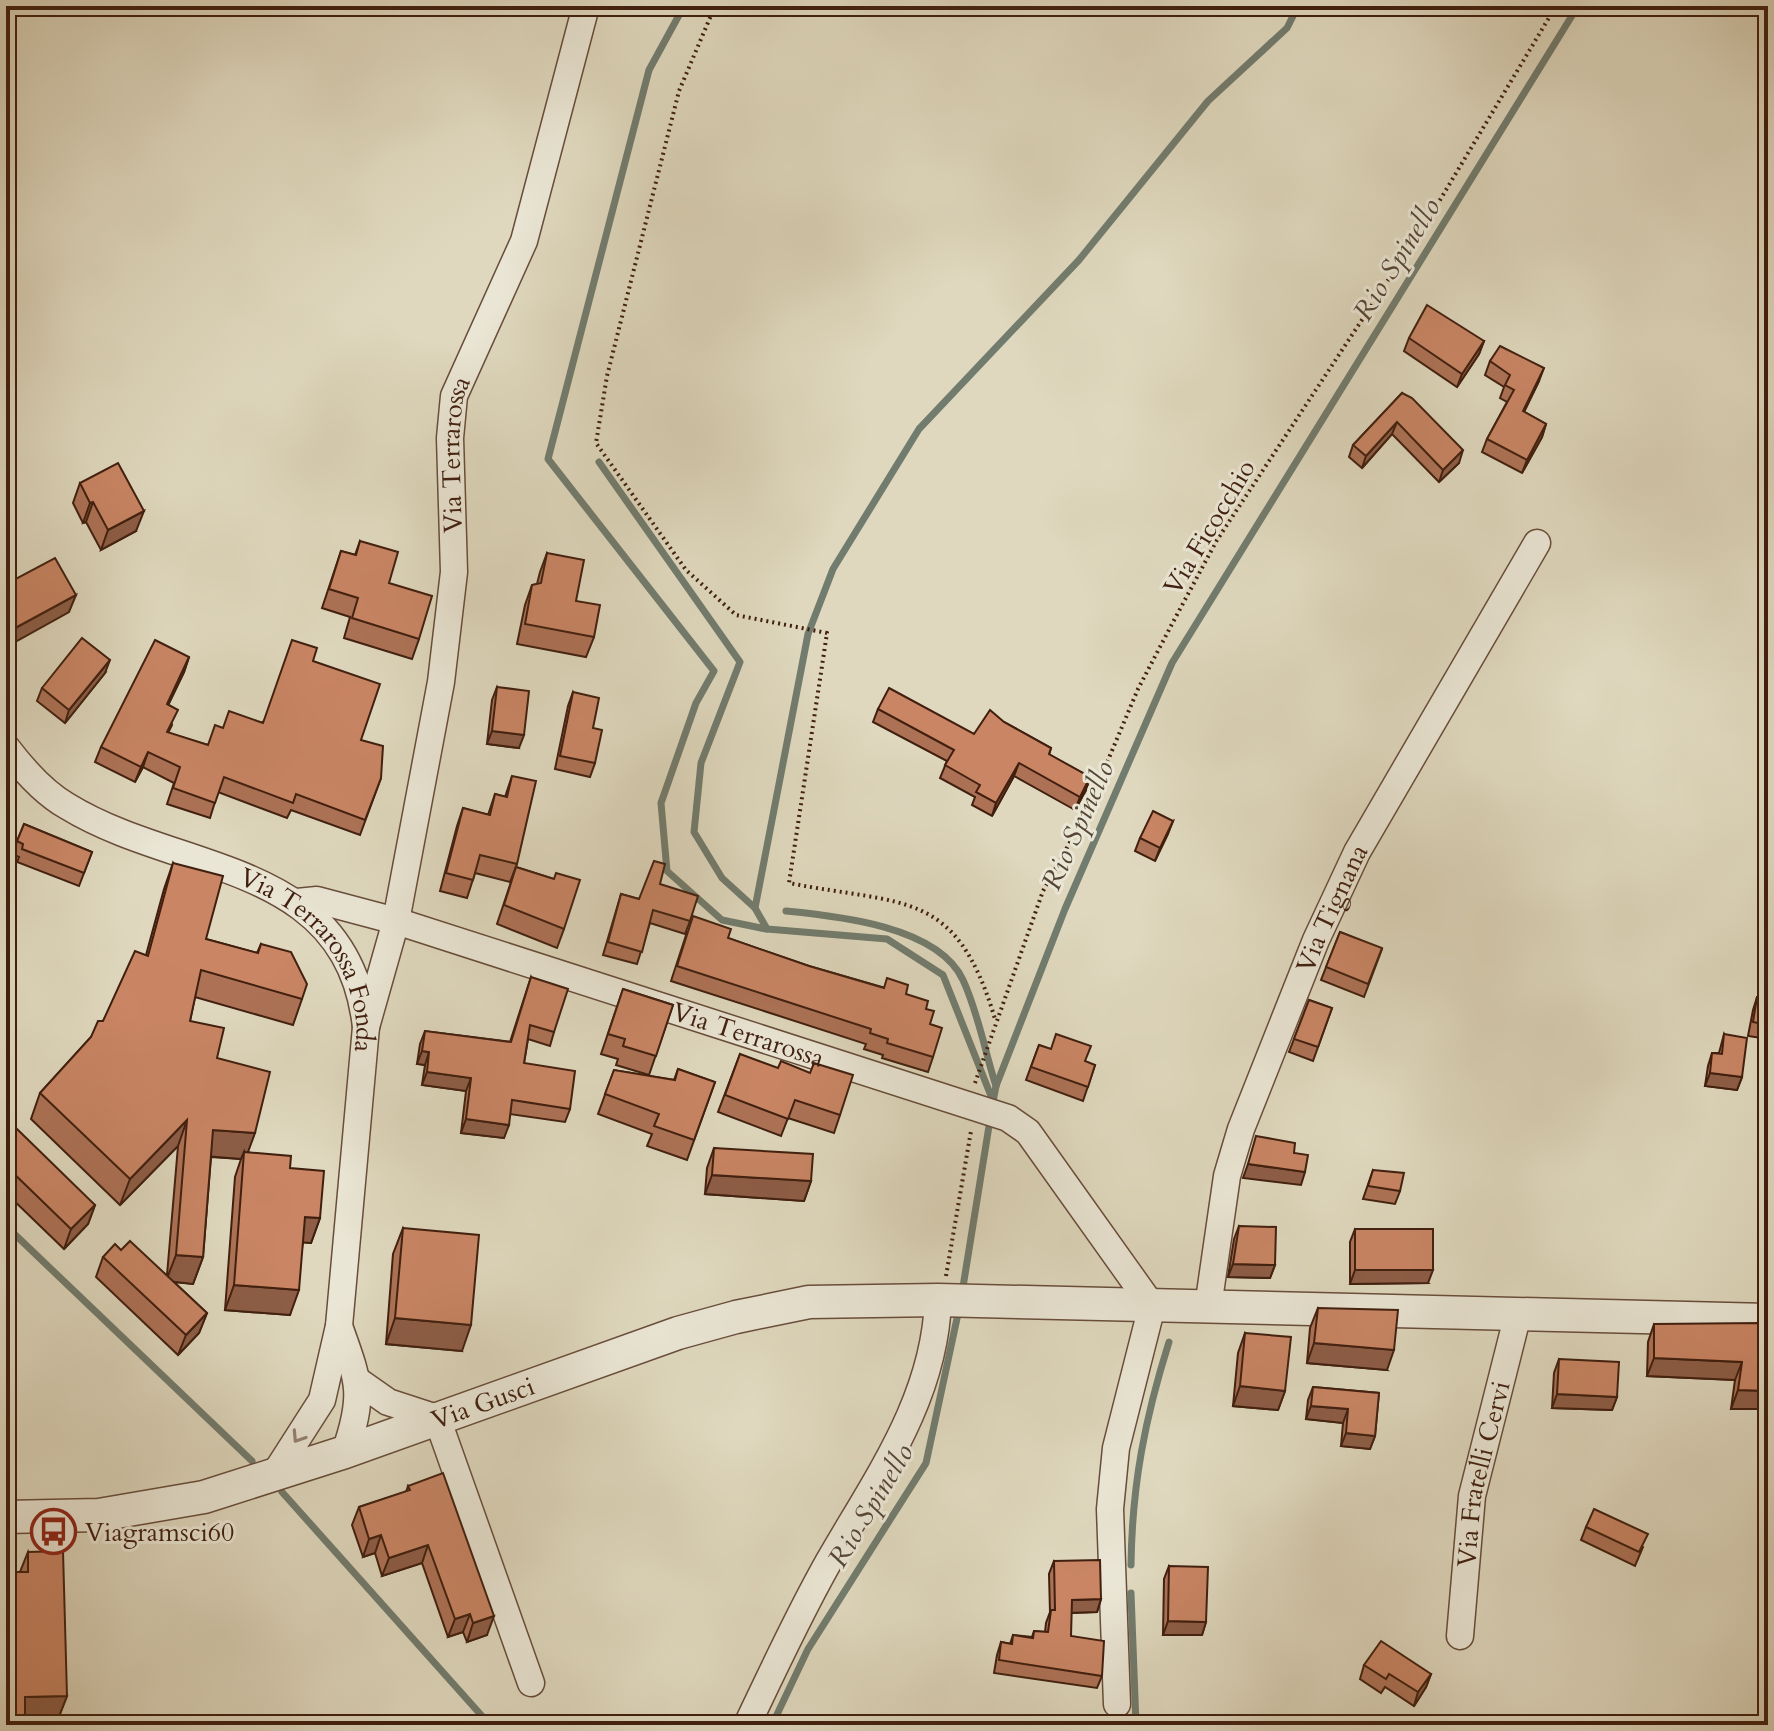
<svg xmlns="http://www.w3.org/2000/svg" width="1774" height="1731" font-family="Cardo,serif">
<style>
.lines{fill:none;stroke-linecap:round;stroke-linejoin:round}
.stream{stroke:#727c6e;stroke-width:7}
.minor-casing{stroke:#684d3b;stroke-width:29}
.tertiary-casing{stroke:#684d3b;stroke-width:35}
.path{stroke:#401f0f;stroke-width:4;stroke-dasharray:2 4;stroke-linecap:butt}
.minor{stroke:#eae6d5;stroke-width:26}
.tertiary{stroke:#eae6d5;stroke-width:32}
.wall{fill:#ad7256;stroke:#401f0f;stroke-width:2}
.shaded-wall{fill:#8d5d46;stroke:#401f0f;stroke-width:2}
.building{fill:#c98564;stroke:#401f0f;stroke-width:2}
.oneway{stroke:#958272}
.labels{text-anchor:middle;stroke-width:6;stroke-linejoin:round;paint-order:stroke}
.street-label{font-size:26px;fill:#401f0f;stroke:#eae6d5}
.poi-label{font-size:26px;fill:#401f0f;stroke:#eae6d5;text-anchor:start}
.water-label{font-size:28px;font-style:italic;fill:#554636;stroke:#eae6d5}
</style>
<rect width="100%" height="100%" fill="#dfd8be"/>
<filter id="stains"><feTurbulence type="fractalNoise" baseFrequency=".0025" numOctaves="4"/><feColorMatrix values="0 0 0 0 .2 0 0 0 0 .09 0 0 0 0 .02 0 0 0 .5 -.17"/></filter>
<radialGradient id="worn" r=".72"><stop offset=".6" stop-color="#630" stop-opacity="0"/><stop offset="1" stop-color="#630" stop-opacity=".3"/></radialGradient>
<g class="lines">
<g class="stream">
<path d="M684 6 649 70 548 459 714 671 696 703 661 803 667 871 722 920 766 929"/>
<path d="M599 462 740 662 701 763 694 832 722 878 755 908"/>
<path d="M786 911C837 916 938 926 963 980 978 1012 985 1052 996 1086"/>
<path d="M993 1101 943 975 887 939 767 929 755 908 808 634 833 569 919 429 1079 260 1208 101 1287 28 1298 6"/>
<path d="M992 1107 996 1086 1065 909 1172 663 1578 6"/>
<path d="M6 1226 252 1461"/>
<path d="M962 1293 990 1120"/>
<path d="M282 1492 490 1725"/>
<path d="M1131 1565C1132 1485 1145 1418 1169 1342"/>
<path d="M1131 1593 1136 1725"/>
<path d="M772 1725 808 1649 926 1463 959 1309"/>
</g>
<defs>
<g id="minor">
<path id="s1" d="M6 747C22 768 44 793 67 806 179 875 347 859 366 1027L339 1326 322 1400 274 1475"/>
<path id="s2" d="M297 902 317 900 396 921 1008 1118 1028 1132 1152 1306 1116 1448 1110 1509 1117 1704"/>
<path id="s3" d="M366 1027 396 921 441 682 454 572 450 438 454 396 524 241 586 6"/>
<path id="s4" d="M1208 1307 1227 1176 1241 1129 1316 940 1357 852 1537 543"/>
<path d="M339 1326C359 1382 365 1394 345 1452"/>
<path d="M358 1381 388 1402 437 1418 531 1683"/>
<path id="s5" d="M1460 1636 1472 1496 1518 1314"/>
<path d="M747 1725C773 1670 799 1614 829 1561 876 1479 935 1399 938 1300"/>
</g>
<g id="tertiary">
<path id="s6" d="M6 1517 99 1515 204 1497 345 1452 678 1333 736 1317 809 1302 938 1300 1768 1320"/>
</g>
</defs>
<use href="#minor" class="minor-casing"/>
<use href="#tertiary" class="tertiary-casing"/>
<g class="path">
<path d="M715 6 679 91 607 376 596 443 686 570 736 615 827 633 789 883C905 906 956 888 995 1019"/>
<path d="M975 1083 1043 891 1084 817 1138 689 1172 624 1217 540 1431 215 1556 6"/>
<path d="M946 1276 971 1131"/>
</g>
<use href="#minor" class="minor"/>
<use href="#tertiary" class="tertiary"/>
</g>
<g class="wall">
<path d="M1409 338 1484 341 1479 354 1457 387 1404 351Z"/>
<path d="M1490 361 1539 381 1524 412 1546 424 1542 437 1522 473 1482 452 1487 439 1507 402 1500 398 1504 387 1485 375Z"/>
<path d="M1402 393 1459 463 1439 482 1392 434 1362 468 1349 457 1353 445Z"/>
<path d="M80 483 136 531 101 550 86 522 83 523 73 503Z"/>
<path d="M360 541 389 583 419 639 412 659 344 638 350 617 322 608 341 551 355 555Z"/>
<path d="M547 553 576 601 594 637 586 657 517 644 525 605 532 585 537 584 540 572Z"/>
<path d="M189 657 184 672 168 705 172 725 168 733 208 745 222 728 263 722 313 661 361 740 381 778 360 835 291 810 287 818 218 792 210 818 167 804 174 783 143 767 135 782 95 762 101 747Z"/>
<path d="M105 673 65 723 37 701 42 688Z"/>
<path d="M497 687 519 748 487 744 492 700Z"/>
<path d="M573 692 593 728 595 763 590 777 555 769 568 706Z"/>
<path d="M878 709 974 734 1004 722 1051 748 1049 755 1090 777 1086 790 1075 810 1014 776 992 816 972 805 975 797 940 778 947 761 873 722Z"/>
<path d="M512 776 517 864 510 882 475 873 467 898 440 891 457 826 463 808 488 815 495 794 505 797Z"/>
<path d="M1173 821 1155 861 1135 851 1140 838Z"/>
<path d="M24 824 92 852 79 886 17 862 19 857 12 854Z"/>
<path d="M173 863 206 939 257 953 261 944 302 999 293 1025 195 997 190 1021 217 1058 248 1152 290 1168 320 1218 311 1243 303 1242 290 1315 225 1310 235 1177 241 1159 211 1157 203 1257 193 1284 174 1282 207 1313 199 1333 178 1355 96 1277 103 1257 121 1250 167 1275 178 1146 120 1205 31 1119 40 1093 91 1037 103 1021 146 955 164 889Z"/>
<path d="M516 867 554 879 564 929 557 948 497 924Z"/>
<path d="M660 884 690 921 685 934 650 923 637 964 603 955 621 894 639 899Z"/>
<path d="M687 932 728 938 809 966 906 994 926 1009 930 1024 933 1057 928 1072 882 1058 883 1055 864 1049 866 1044 671 981Z"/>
<path d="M1340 932 1382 949 1364 997 1321 980Z"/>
<path d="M531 977 554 1032 550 1046 528 1039 524 1063 570 1109 565 1122 510 1114 504 1138 461 1133 466 1091 422 1085 425 1065 417 1064 420 1044 425 1031 510 1042Z"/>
<path d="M623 989 673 1005 649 1075 616 1065 618 1059 601 1054Z"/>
<path d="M1757 997 1768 998V1039L1748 1036 1753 1010Z"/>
<path d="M1309 1000 1332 1008 1313 1061 1289 1052Z"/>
<path d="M1724 1034 1742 1077 1737 1090 1705 1086 1708 1066 1712 1053H1719Z"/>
<path d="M1039 1045 1095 1065 1083 1101 1026 1080Z"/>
<path d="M740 1054 840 1115 834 1133 788 1118 781 1136 718 1112Z"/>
<path d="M678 1069 715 1082 687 1160 647 1146 652 1134 598 1114 614 1070 674 1080Z"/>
<path d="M6 1140 95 1205 88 1224 64 1249 6 1193Z"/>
<path d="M714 1148 811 1181 804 1201 705 1194 707 1168Z"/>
<path d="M1373 1170 1400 1191 1395 1204 1363 1199Z"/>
<path d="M1239 1226 1275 1265 1270 1278 1228 1277 1234 1239Z"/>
<path d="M403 1228 462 1351 386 1344 393 1254Z"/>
<path d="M1355 1229 1428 1283 1350 1284V1242Z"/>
<path d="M1318 1308 1387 1370 1307 1363 1310 1328Z"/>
<path d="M1654 1324 1761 1365H1768V1409H1731L1735 1380 1647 1376 1648 1342Z"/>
<path d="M1245 1333 1285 1391 1278 1410 1233 1406 1238 1353Z"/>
<path d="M1559 1359 1617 1397 1612 1410 1552 1408 1554 1373Z"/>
<path d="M1313 1387 1379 1393 1375 1436 1370 1449 1341 1446 1343 1423 1306 1419 1308 1400Z"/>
<path d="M408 1486 487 1635 467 1642 463 1632 448 1637 422 1563 382 1576 375 1553 363 1557 352 1525 359 1507 406 1492Z"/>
<path d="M1586 1527 1643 1547 1635 1566 1581 1540Z"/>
<path d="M28 1552 67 1696 58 1719 25 1720 20 1572Z"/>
<path d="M1054 1561 1101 1599 1097 1612 1071 1613V1636L1102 1676 1097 1688 994 1673 997 1655 1001 1642 1010 1644 1013 1635 1032 1637 1034 1631 1045 1632 1046 1623 1050 1612 1049 1574Z"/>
<path d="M1169 1566 1206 1622 1202 1635H1163L1164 1579Z"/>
<path d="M1364 1665 1431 1674 1426 1687 1414 1706 1385 1687 1381 1693 1360 1679Z"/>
</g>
<g class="shaded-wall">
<path d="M1484 341 1479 354 1457 387 1462 374Z"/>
<path d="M1544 368 1539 381 1518 424 1523 411Z"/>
<path d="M1397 422 1392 434 1362 468 1366 456Z"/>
<path d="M1546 424 1542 437 1522 473 1527 460Z"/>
<path d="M1463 450 1459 463 1439 482 1443 470Z"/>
<path d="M93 502 86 522 83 523 90 503Z"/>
<path d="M144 511 136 531 101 550 108 530Z"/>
<path d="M76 595 69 612 6 647V633Z"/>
<path d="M189 657 184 672 161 720 167 704Z"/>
<path d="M110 660 105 673 65 723 69 710Z"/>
<path d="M492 731 524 735 519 748 487 744Z"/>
<path d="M148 752 143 767 135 782 141 767Z"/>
<path d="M1019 763 1014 776 992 816 996 803Z"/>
<path d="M1090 777 1086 790 1075 810 1080 797Z"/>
<path d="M1173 821 1168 834 1155 861 1160 848Z"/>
<path d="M15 920 10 933 6 934V921Z"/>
<path d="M422 1051 429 1052 425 1065 417 1064Z"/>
<path d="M427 1072 471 1078 466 1091 422 1085Z"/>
<path d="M1710 1073 1742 1077 1737 1090 1705 1086Z"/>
<path d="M466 1119 509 1125 504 1138 461 1133Z"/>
<path d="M187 1120 178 1146 120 1205 130 1179Z"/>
<path d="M213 1130 255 1133 245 1160 244 1152 241 1159 204 1156Z"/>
<path d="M1248 1164 1305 1172 1301 1185 1243 1178Z"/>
<path d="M712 1175 811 1181 804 1201 705 1194Z"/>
<path d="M95 1205 88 1224 64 1249 71 1229Z"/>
<path d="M305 1217 320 1218 311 1243 296 1242Z"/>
<path d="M176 1255 203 1257 193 1284 166 1281Z"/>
<path d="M1233 1264 1275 1265 1270 1278 1228 1277Z"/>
<path d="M1355 1270H1433L1428 1283 1350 1284Z"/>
<path d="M234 1285 299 1290 290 1315 225 1310Z"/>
<path d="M207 1313 199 1333 178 1355 186 1335Z"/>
<path d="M395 1318 471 1325 462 1351 386 1344Z"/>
<path d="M1314 1343 1394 1350 1387 1370 1307 1363Z"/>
<path d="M1654 1358 1742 1362 1735 1380 1647 1376Z"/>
<path d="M1240 1386 1285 1391 1278 1410 1233 1406Z"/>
<path d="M1738 1390 1768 1391V1409H1731Z"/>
<path d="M1557 1394 1617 1397 1612 1410 1552 1408Z"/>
<path d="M1311 1406 1348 1409 1343 1423 1306 1419Z"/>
<path d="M1346 1433 1375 1436 1370 1449 1341 1446Z"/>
<path d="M381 1535 375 1553 363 1557 369 1539Z"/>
<path d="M428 1545 422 1563 382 1576 389 1558Z"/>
<path d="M1101 1599 1097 1612 1067 1613 1072 1600Z"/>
<path d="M470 1614 463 1632 448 1637 455 1619Z"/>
<path d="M494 1616 487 1635 467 1642 473 1623Z"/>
<path d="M1168 1621 1206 1622 1202 1635H1163Z"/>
<path d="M1431 1674 1426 1687 1414 1706 1418 1692Z"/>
<path d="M67 1696 58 1719 17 1720 25 1697Z"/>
</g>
<g class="building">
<path d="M1427 305 1484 341 1462 374 1409 338Z"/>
<path d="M1500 346 1544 368 1523 411 1546 424 1527 460 1487 439 1514 390 1505 385 1510 375 1490 361Z"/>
<path d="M1402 393 1412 398 1463 450 1443 470 1397 422 1366 456 1353 445Z"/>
<path d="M118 463 144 511 108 530 93 502 90 503 80 483Z"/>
<path d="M360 541 398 552 389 583 432 596 419 639 352 618 358 598 329 589 341 551 356 555Z"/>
<path d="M547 553 584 560 576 601 600 605 594 637 525 624 532 585 541 583Z"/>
<path d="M55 558 76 595 6 633V584Z"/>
<path d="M82 638 110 660 69 710 42 688Z"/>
<path d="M155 640 189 657 167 704 178 710 167 732 208 745 215 725 223 728 229 711 263 723 292 640 317 648 313 661 380 684 361 740 383 746 381 778 365 820 296 794 293 803 224 777 215 803 173 788 180 767 148 752 141 767 101 747Z"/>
<path d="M497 687 529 691 524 735 492 731Z"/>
<path d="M889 688 974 734 990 710 1004 722 1051 748 1049 754 1090 777 1080 797 1019 763 996 803 976 792 980 785 945 765 954 750 878 709Z"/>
<path d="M573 692 599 698 593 728 602 730 595 763 560 756Z"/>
<path d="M512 776 536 781 517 864 480 855 473 880 446 873 463 808 490 815 495 794 507 797Z"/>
<path d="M1153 811 1173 821 1160 848 1140 838Z"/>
<path d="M24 824 92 852 84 873 22 849 23 844 17 841Z"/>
<path d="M654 861 665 864 660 884 698 896 690 921 653 910 642 952 608 942 621 894 639 899Z"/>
<path d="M173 863 223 876 206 939 258 953 261 944 291 952 307 984 302 999 201 970 190 1021 224 1028 217 1058 270 1072 255 1133 213 1130 203 1257 176 1255 187 1120 130 1179 40 1093 91 1037 98 1021H103L135 951 148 956Z"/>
<path d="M516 867 554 879 556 873 580 880 564 929 504 905Z"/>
<path d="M6 880H8L15 920 6 921Z"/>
<path d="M693 916 731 929 728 938 809 966 884 988 887 978 908 985 906 994 928 1001 926 1009 934 1011 930 1024 942 1028 933 1057 887 1043 888 1039 870 1033 871 1029 677 966Z"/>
<path d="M1340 932 1382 948 1368 984 1326 967Z"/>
<path d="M531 977 568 989 554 1032 530 1025 524 1063 575 1071 570 1109 512 1100 509 1125 466 1119 471 1078 427 1072 429 1052 422 1051 425 1031 511 1042Z"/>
<path d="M623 989 673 1005 656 1056 623 1046 625 1039 608 1034Z"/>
<path d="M1757 997 1768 998V1025L1753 1022Z"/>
<path d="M1309 1000 1332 1008 1318 1047 1294 1039Z"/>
<path d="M1056 1034 1091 1046 1085 1061 1095 1065 1088 1087 1031 1067 1039 1045 1051 1049Z"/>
<path d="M1724 1034 1747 1038 1742 1077 1710 1073 1712 1053 1722 1054Z"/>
<path d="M740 1054 778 1068 781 1061 810 1073 814 1063 853 1075 840 1115 795 1100 788 1119 725 1095Z"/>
<path d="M678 1069 715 1082 694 1140 654 1126 659 1114 605 1094 614 1070 675 1080Z"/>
<path d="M17 1129 95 1205 71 1229 6 1166V1140Z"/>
<path d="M1256 1136 1295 1143 1294 1153 1308 1155 1305 1172 1248 1164Z"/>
<path d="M714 1148 813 1154 811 1181 712 1175Z"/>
<path d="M244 1152 291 1156 290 1168 324 1171 320 1218 305 1217 299 1290 234 1285Z"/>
<path d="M1373 1170 1404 1173 1400 1191 1368 1186Z"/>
<path d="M1239 1226 1276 1227 1275 1265 1233 1264Z"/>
<path d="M403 1228 479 1235 471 1325 395 1318Z"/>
<rect x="1355" y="1229" width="78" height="41"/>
<path d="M130 1241 207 1313 186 1335 103 1257 115 1244 121 1250Z"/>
<path d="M1318 1308 1398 1310 1394 1350 1314 1343Z"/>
<path d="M1760 1323 1761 1365H1768V1391L1738 1390 1742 1362 1654 1358V1324Z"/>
<path d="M1245 1333 1291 1337 1285 1391 1240 1386Z"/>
<path d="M1559 1359 1619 1362 1617 1397 1557 1394Z"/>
<path d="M1313 1387 1379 1393 1375 1436 1346 1433 1348 1409 1311 1406Z"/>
<path d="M443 1473 494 1616 473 1623 470 1614 455 1619 428 1545 389 1558 381 1535 369 1539 359 1507 410 1490 408 1486Z"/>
<path d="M1594 1509 1648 1534 1639 1552 1586 1527Z"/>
<path d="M63 1551 67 1696 25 1697V1725H6V1572H28V1552Z"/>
<path d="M1100 1560 1101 1599 1072 1600 1071 1636 1104 1641 1102 1676 999 1660 1001 1642 1012 1644 1013 1635 1033 1638 1034 1631 1048 1632 1051 1610H1055L1054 1561Z"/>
<path d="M1169 1566 1208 1567 1206 1622 1168 1621Z"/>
<path d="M1381 1641 1431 1674 1418 1692 1389 1674 1386 1679 1364 1665Z"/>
</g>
<defs><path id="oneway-chevron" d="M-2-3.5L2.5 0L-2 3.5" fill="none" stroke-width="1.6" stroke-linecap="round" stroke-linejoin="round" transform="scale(2)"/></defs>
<use class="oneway" href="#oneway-chevron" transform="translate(298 1437) rotate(123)"/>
<defs>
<symbol id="bus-ring" viewBox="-11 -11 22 22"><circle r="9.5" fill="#eae6d5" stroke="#8f2418" stroke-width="1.5"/><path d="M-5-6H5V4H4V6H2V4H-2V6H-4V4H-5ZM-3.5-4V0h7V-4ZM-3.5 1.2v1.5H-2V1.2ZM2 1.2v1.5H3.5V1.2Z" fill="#8f2418"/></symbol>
</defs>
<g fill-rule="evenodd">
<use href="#bus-ring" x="28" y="1506" width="51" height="51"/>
</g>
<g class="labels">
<g class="street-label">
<text dy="9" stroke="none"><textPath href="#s3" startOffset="582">Via Terrarossa</textPath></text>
<text transform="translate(1209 527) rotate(-59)" y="9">Via Ficocchio</text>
<text dy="9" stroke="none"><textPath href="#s4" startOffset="420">Via Tignana</textPath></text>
<text dy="9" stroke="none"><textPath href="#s1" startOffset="390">Via Terrarossa Fonda</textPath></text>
<text dy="9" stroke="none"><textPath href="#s2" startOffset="472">Via Terrarossa</textPath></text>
<text dy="9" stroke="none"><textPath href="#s6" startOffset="494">Via Gusci</textPath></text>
<text dy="9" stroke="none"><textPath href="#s5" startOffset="164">Via Fratelli Cervi</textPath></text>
</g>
<g class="poi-label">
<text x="85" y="1541">Viagramsci60</text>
</g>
<g class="water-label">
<text transform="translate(1396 259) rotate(-58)" y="10">Rio Spinello</text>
<text transform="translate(1077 825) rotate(-66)" y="10">Rio Spinello</text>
<text transform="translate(870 1505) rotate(-59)" y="10">Rio Spinello</text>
</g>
</g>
<rect width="1774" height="1731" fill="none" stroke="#dfd8be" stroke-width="32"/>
<rect x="8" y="8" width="1758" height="1715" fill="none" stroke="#401f0f" stroke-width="4"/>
<rect x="16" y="16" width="1742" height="1699" fill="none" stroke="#401f0f" stroke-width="2"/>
<rect width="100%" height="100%" filter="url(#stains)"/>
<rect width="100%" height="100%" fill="url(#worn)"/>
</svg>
